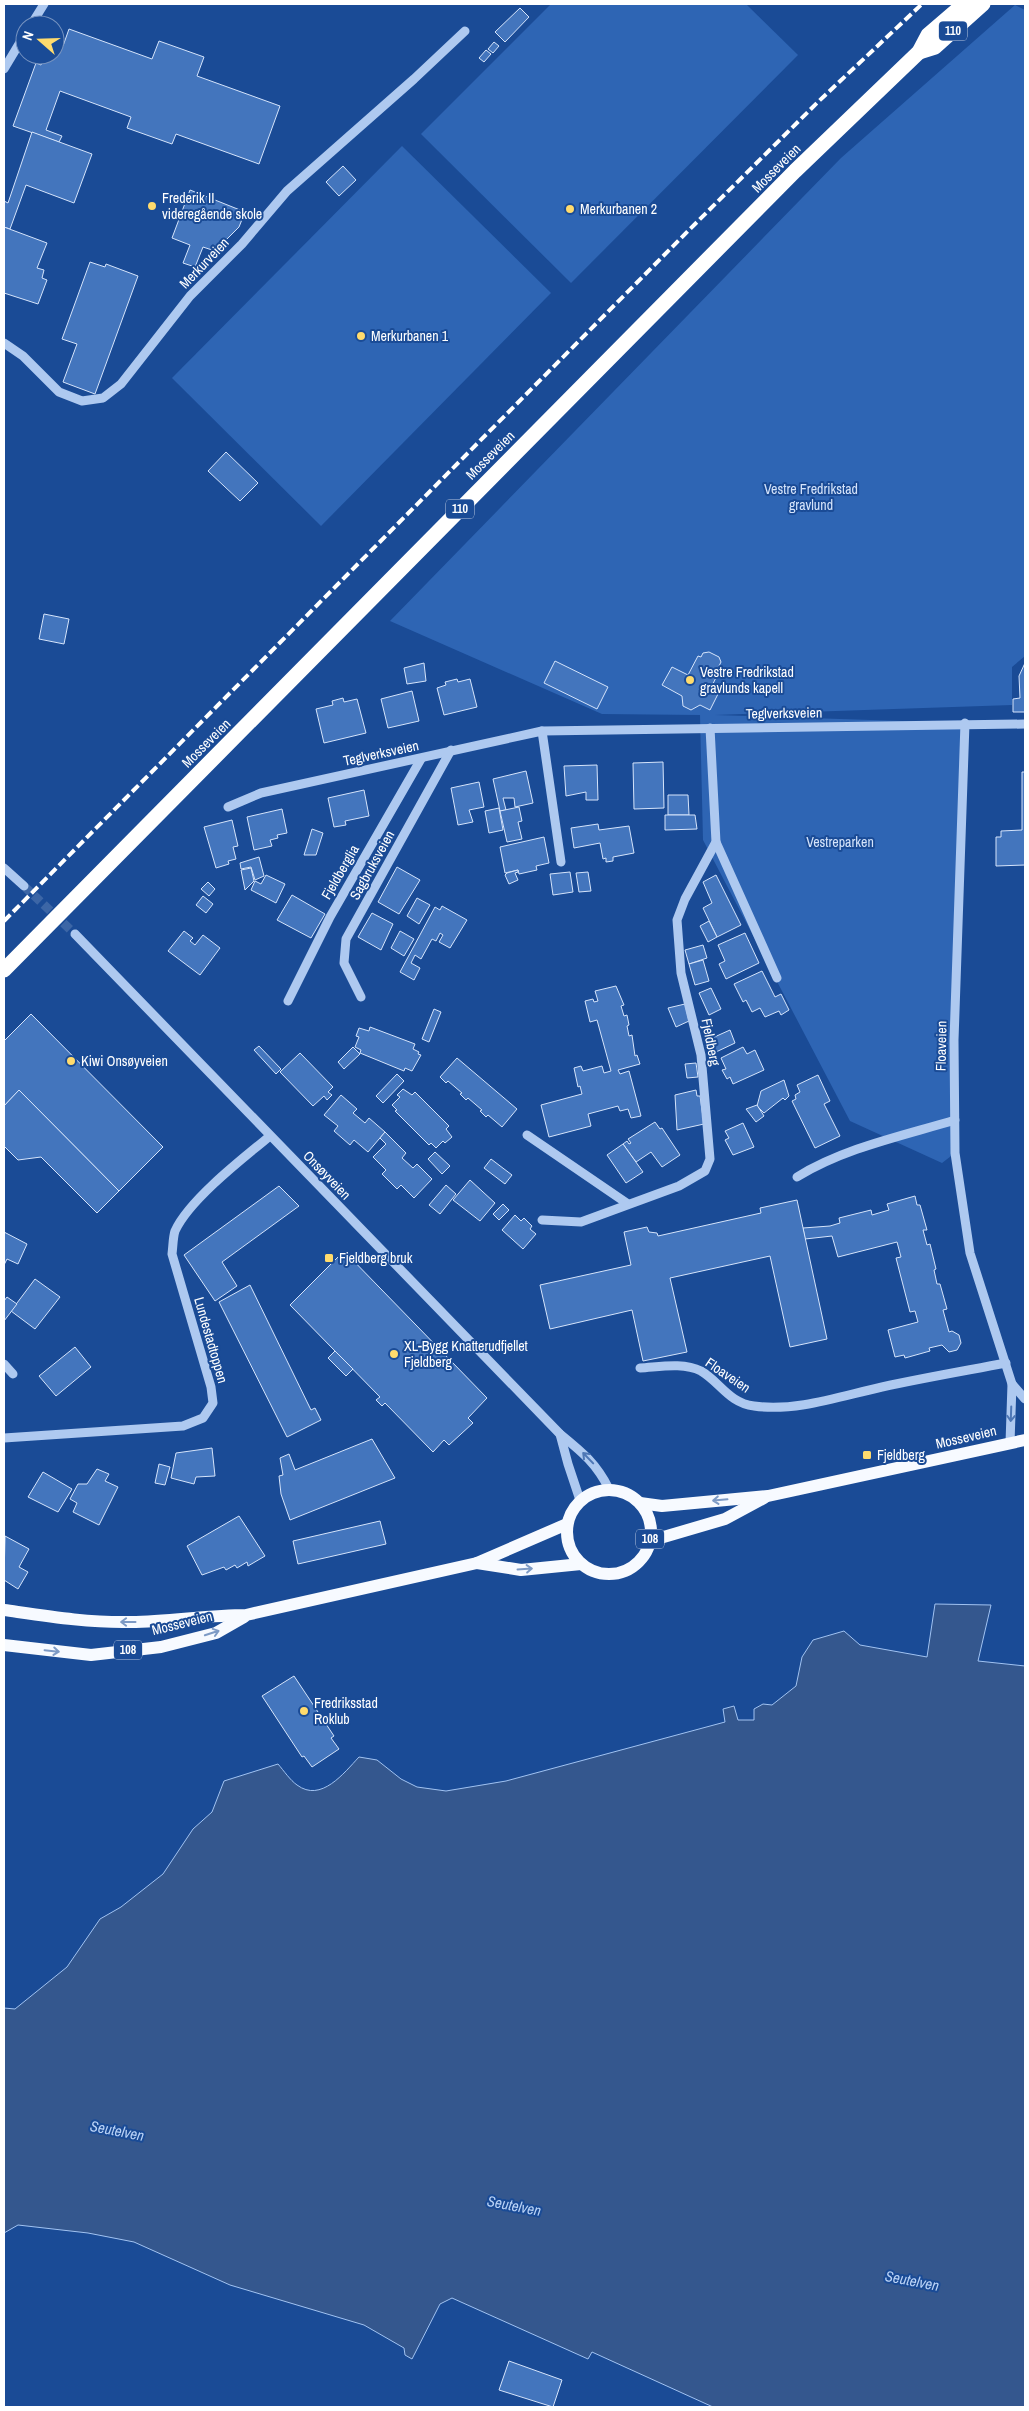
<svg xmlns="http://www.w3.org/2000/svg" width="1029" height="2411" font-family="'Archivo Narrow',sans-serif">
<style>
.green{fill:#2e65b4}
.water{fill:#34578e;stroke:#a1c3f2}
.building{fill:#4375bd;stroke:#d5e4fb}
.lines{fill:none;stroke-linecap:round;stroke-linejoin:round}
.minor-tunnel{stroke:#3c66a6;stroke-width:9;stroke-dasharray:9 4.5;stroke-linecap:butt}
.minor{stroke:#aec9f0;stroke-width:9}
.major{stroke:#f7faff;stroke-width:12}
.highway{stroke:#fff;stroke-width:15}
.rail{stroke:#fff;stroke-width:4;stroke-dasharray:9 4;stroke-linecap:butt}
.oneway{stroke:#4e77b6}
.oneway2{stroke:#7d9ac5}
.poi-dot{fill:#ffdb6d;stroke:#1a4b96;stroke-width:2}
.labels{text-anchor:middle;stroke-width:4;stroke-linejoin:round;paint-order:stroke}
.shield{fill:#1a4b96;stroke:#bac9e0;stroke-width:1}
.shield-label{font-size:12px;font-weight:bold;fill:#fff}
.street-label{font-size:14px;fill:#fff;stroke:#1a4b96}
.poi-label{font-size:14px;fill:#fff;stroke:#1a4b96;text-anchor:start}
.park-label{font-size:14px;fill:#d5e4fb;stroke:#1a4b96}
.water-label{font-size:15px;font-style:italic;fill:#bad3f7;stroke:#1a4b96}
</style>
<rect width="100%" height="100%" fill="#1a4b96"/>
<g class="green">
<path d="M551 4H746L798 55 571 283 421 134Z"/>
<path d="M1015 5 1025 10V656L1012 667V705L715 715 965 723 955 1153 942 1163 850 1121 703 840 700 715 602 714 390 621 841 158Z"/>
<path d="M402 146 551 293 321 526 172 378Z"/>
</g>
<path class="water" d="M935 1604 991 1605 978 1661 1025 1666V2407H713L592 2352 588 2359 452 2298 440 2304 412 2359 405 2355 404 2348 364 2325 230 2285 134 2242 88 2233 18 2225 4 2233V2008L15 2009 67 1967 100 1919 121 1907 163 1874 193 1829 212 1812 224 1781 278 1764C284 1771 290 1780 297 1785 321 1803 344 1773 359 1757L377 1760 401 1779 417 1787 446 1791 506 1781 725 1722 723 1709 734 1706 738 1720H754V1709L763 1704 772 1705 796 1686 802 1657 813 1640 844 1631 860 1645 927 1657Z"/>
<g class="building">
<path d="M520 8 529 17 505 42 495 32Z"/>
<path d="M69 29 152 59 159 41 204 57 197 76 280 106 259 164 176 134 172 144 127 128 131 117 60 91 46 130 62 136 59 142 13 126 36 63 41 65 45 55H55V43L63 46Z"/>
<path d="M494 42 499 46 493 53 488 49Z"/>
<path d="M486 50 491 54 484 62 479 58Z"/>
<path d="M32 132 92 154 74 203 26 185 10 229 4 227V201L8 203Z"/>
<path d="M343 166 356 180 339 196 326 182Z"/>
<path d="M190 190 245 212 239 227 215 251 203 247 195 267 183 263 190 245 172 238Z"/>
<path d="M4 227 47 243 37 268 44 270 42 278 47 280 38 304 4 293Z"/>
<path d="M90 262 105 267 106 264 138 276 95 394 63 382 77 344 62 339Z"/>
<path d="M226 452 258 483 240 501 208 471Z"/>
<path d="M44 614 69 619 64 644 39 639Z"/>
<path d="M709 652 719 657 721 662 719 666 721 667 711 688 719 692 710 710 700 705 691 710 683 706 682 696 662 685 672 667 688 675 698 656 701 657 703 653Z"/>
<path d="M555 661 608 687 597 709 544 683Z"/>
<path d="M424 663 426 681 407 684 404 668Z"/>
<path d="M1025 663V712H1013V699L1020 698 1019 676Z"/>
<path d="M457 679 458 682 470 679 477 707 444 715 437 688 446 685 445 682Z"/>
<path d="M412 691 419 721 388 728 381 699Z"/>
<path d="M343 698 344 702 357 699 366 733 324 743 316 709 333 705 332 701Z"/>
<path d="M663 762 664 808 634 809 633 763Z"/>
<path d="M597 765 598 800H586V792L566 796 564 766Z"/>
<path d="M526 771 533 803 515 807 514 798H503L506 810 500 811 493 779Z"/>
<path d="M1022 772H1025V865L996 866V837H1001V831L1022 830Z"/>
<path d="M479 782 484 807 469 810 473 822 458 825 451 788Z"/>
<path d="M364 790 369 816 345 821 346 825 334 827 328 798Z"/>
<path d="M668 795H688L689 815H668Z"/>
<path d="M519 807 522 821 518 822 522 839 507 842 500 811Z"/>
<path d="M499 808 503 830 489 833 485 811Z"/>
<path d="M282 809 287 833 277 835 278 838 270 840 272 846 254 850 247 817Z"/>
<path d="M665 815H695L697 829 665 830Z"/>
<path d="M232 820 238 846 233 847 236 859 228 861 229 864 216 868 204 827Z"/>
<path d="M598 824 599 830 629 826 634 853 613 857V861L606 862V858L603 859 600 843 574 848 571 828Z"/>
<path d="M312 829 323 833 316 855H304Z"/>
<path d="M544 837 549 863 536 866 537 870 519 874 518 870 505 873 500 847Z"/>
<path d="M259 857 264 876 255 880 251 867 241 869 240 863Z"/>
<path d="M397 867 420 880 399 914 378 902Z"/>
<path d="M251 868 254 881 245 890 241 870Z"/>
<path d="M518 870V872L515 873 518 880 509 884 505 875 507 873Z"/>
<path d="M570 872 573 892 553 895 550 874Z"/>
<path d="M588 872 591 891 579 892 576 873Z"/>
<path d="M266 875 285 884 276 903 251 890 255 881 261 884Z"/>
<path d="M716 875 741 925 717 937 703 908 712 903 703 882Z"/>
<path d="M208 882 215 889 209 896 201 889Z"/>
<path d="M292 895 325 914 311 938 277 920Z"/>
<path d="M203 896 213 904 206 913 196 905Z"/>
<path d="M417 898 430 905 419 924 407 916Z"/>
<path d="M442 906 467 920 450 948 439 942 443 935 440 933 436 941 432 939 421 959 415 955 411 963 420 968 414 980 400 972 435 907 440 910Z"/>
<path d="M372 913 393 924 381 950 358 937Z"/>
<path d="M709 921 717 937 708 942 700 926Z"/>
<path d="M184 931 193 938 190 941 195 945 203 935 220 948 200 975 168 951Z"/>
<path d="M400 931 414 939 404 956 391 948Z"/>
<path d="M745 933 759 963 726 979 719 964 725 961 718 945Z"/>
<path d="M703 945 707 958 689 964 685 950Z"/>
<path d="M703 960 709 981 695 985 689 964Z"/>
<path d="M762 971 775 997 781 994 789 1010 781 1015 779 1011 765 1017 760 1008 752 1012 746 1000 743 1002 734 984Z"/>
<path d="M616 986 624 1005 621 1006 624 1016 627 1015 629 1025 627 1026 629 1036 632 1035 635 1056 637 1055 640 1064 618 1070 620 1074 629 1071 641 1116 631 1118 628 1109 620 1111 618 1106 588 1114 591 1126 549 1137 541 1105 582 1094 580 1086 578 1087 574 1068 581 1066 583 1071 602 1066 604 1073 611 1071 597 1020 590 1022 585 1001 593 999 594 1002 598 1001 595 991Z"/>
<path d="M711 988 721 1009 709 1015 699 993Z"/>
<path d="M685 1004 689 1021 676 1027 668 1008Z"/>
<path d="M434 1009 441 1012 429 1042 422 1039Z"/>
<path d="M31 1014 163 1147 119 1191 19 1090 4 1106V1041Z"/>
<path d="M370 1027 415 1044 413 1049 419 1052 418 1054 421 1055 412 1071 405 1068 404 1071 360 1053 361 1050 355 1047 359 1037 356 1036 359 1028 369 1031Z"/>
<path d="M730 1030 735 1043 716 1052 710 1039Z"/>
<path d="M259 1046 281 1069 276 1074 254 1050Z"/>
<path d="M353 1047 360 1054 344 1069 338 1062Z"/>
<path d="M743 1047 747 1054 755 1050 764 1070 733 1084 730 1077 727 1079 722 1070 726 1069 721 1058Z"/>
<path d="M300 1053 333 1087 328 1092 332 1095 327 1100 324 1096 313 1106 280 1072Z"/>
<path d="M457 1058 517 1109 502 1127 488 1115 486 1117 480 1111 482 1110 468 1098 466 1100 460 1094 462 1093 448 1081 446 1083 440 1077Z"/>
<path d="M696 1063 698 1077 687 1078 685 1064Z"/>
<path d="M397 1074 404 1081 383 1103 376 1096Z"/>
<path d="M818 1075 830 1101 824 1104 840 1136 815 1148 792 1101 796 1099 795 1095 800 1092 797 1085Z"/>
<path d="M784 1080 789 1096 785 1100 783 1098 764 1113 757 1106 761 1091Z"/>
<path d="M403 1089 412 1095 415 1092 449 1126 446 1129 452 1137 445 1143 443 1141 436 1148 431 1143 429 1145 395 1111 397 1110 392 1105 400 1097 397 1095Z"/>
<path d="M19 1090 119 1191 97 1213 41 1157 18 1160 4 1146V1106Z"/>
<path d="M696 1090 697 1096H700L704 1124 677 1130 675 1095Z"/>
<path d="M341 1095 357 1109 353 1113 365 1123 369 1118 385 1132 368 1152 354 1140 350 1145 334 1131 338 1126 324 1115Z"/>
<path d="M757 1105 764 1116 756 1122 746 1109Z"/>
<path d="M655 1122 660 1129 662 1128 680 1155 662 1167 651 1152 636 1162 623 1144 627 1141 629 1144 631 1143 628 1139Z"/>
<path d="M743 1123 754 1147 733 1155 725 1140 729 1138 725 1131Z"/>
<path d="M385 1132 406 1153 402 1158 413 1168 417 1164 432 1179 414 1198 401 1185 397 1189 382 1174 386 1170 373 1157 386 1144 380 1138Z"/>
<path d="M623 1144 643 1172 626 1183 607 1155Z"/>
<path d="M435 1152 450 1166 442 1174 428 1159Z"/>
<path d="M491 1159 512 1175 505 1184 484 1168Z"/>
<path d="M470 1180 495 1203 480 1221 453 1200Z"/>
<path d="M446 1185 456 1194 440 1214 429 1205Z"/>
<path d="M279 1186 299 1206 222 1262 237 1286 215 1301 184 1255Z"/>
<path d="M915 1196 917 1205H920L927 1230H923L927 1245 930 1244 936 1269 934 1270 937 1284H940L947 1309 943 1310 949 1332 952 1331 959 1335 961 1343 957 1350 949 1352 942 1345 929 1348 930 1351 905 1358 904 1355 895 1357 888 1330 918 1322 915 1311 910 1312 896 1258 901 1257 897 1242 838 1257 832 1236 805 1239 803 1228 830 1226 840 1223 839 1218 871 1210 872 1215 889 1210 887 1204Z"/>
<path d="M797 1200 827 1339 790 1347 770 1256 670 1278 687 1352 643 1361 632 1310 550 1329 540 1285 631 1265 624 1232 647 1227 649 1232 657 1233 658 1236 761 1213 760 1208Z"/>
<path d="M503 1204 509 1210 499 1220 493 1214Z"/>
<path d="M515 1215 521 1221 524 1218 532 1226 530 1229 536 1234 523 1249 502 1230Z"/>
<path d="M4 1232 27 1244 18 1264 7 1259 4 1265Z"/>
<path d="M344 1251 487 1398 468 1418 473 1423 449 1445 444 1440 433 1452 385 1403 382 1406 376 1400 380 1397 290 1305Z"/>
<path d="M35 1279 60 1297 35 1329 11 1311Z"/>
<path d="M250 1285 311 1410 315 1408 321 1420 287 1437 219 1302Z"/>
<path d="M7 1297 17 1304 4 1321V1301Z"/>
<path d="M75 1347 91 1367 56 1396 39 1376Z"/>
<path d="M335 1351 353 1369 346 1376 328 1358Z"/>
<path d="M372 1439 395 1478 290 1520 281 1494 279 1476 283 1475 280 1458 289 1454 295 1470Z"/>
<path d="M212 1448 215 1476 196 1477 194 1484 171 1478 176 1453Z"/>
<path d="M159 1464 170 1467 165 1485 155 1483Z"/>
<path d="M97 1469 109 1474 105 1481 118 1487 99 1525 73 1512 77 1503 70 1499 78 1484H87Z"/>
<path d="M43 1472 72 1489 58 1512 28 1497Z"/>
<path d="M239 1516 265 1556 248 1566 247 1562 237 1568 235 1565 226 1570 224 1567 202 1575 187 1546Z"/>
<path d="M380 1521 386 1544 298 1564 293 1541Z"/>
<path d="M5 1536 29 1549 19 1567 28 1572 18 1589 4 1580Z"/>
<path d="M294 1676 334 1736 331 1738 339 1749 312 1767 304 1756 302 1757 262 1696Z"/>
<path d="M509 2361 562 2380 553 2407 499 2390Z"/>
</g>
<g class="lines">
<path class="minor-tunnel" d="M24 886 75 934"/>
<g class="minor">
<path d="M31 25 44 4"/>
<path d="M4 69 25 34"/>
<path d="M4 343 23 356 59 392 82 401 103 398 121 384 190 296 242 244 287 191 414 79 465 31"/>
<path d="M965 723 954 1040 955 1153 970 1253 1012 1384 1010 1443"/>
<path d="M542 731 561 862"/>
<path d="M228 807 261 793 542 731 1025 724"/>
<path d="M716 842 777 978"/>
<path d="M4 868 24 886"/>
<path d="M75 934 560 1434C582 1452 596 1463 609 1489"/>
<path d="M361 997 344 963 346 939 451 750"/>
<path d="M288 1001 330 917 421 759"/>
<path d="M527 1135 628 1204"/>
<path d="M797 1177C844 1148 902 1136 955 1120"/>
<path d="M542 1220 581 1222 679 1186 705 1171 710 1159 701 1055 681 973 677 920 685 899 716 842 710 728"/>
<path d="M4 1364 13 1374"/>
<path d="M640 1368C659 1367 683 1362 701 1371 720 1382 729 1403 754 1406 796 1412 841 1396 882 1387 923 1378 964 1371 1006 1363"/>
<path d="M1012 1384 1025 1399"/>
<path d="M560 1434 568 1464 580 1500"/>
<path d="M4 1438 183 1426 203 1418 213 1403 211 1387 172 1254C173 1246 173 1237 175 1231 189 1200 243 1158 270 1136"/>
</g>
<g class="major">
<circle cx="609" cy="1532" r="42"/>
<path d="M640 1503 662 1506 768 1496 1025 1440"/>
<path d="M650 1541 725 1519 764 1498"/>
<path d="M477 1563 521 1570 581 1564"/>
<path d="M4 1610C46 1616 88 1623 131 1622 169 1622 207 1615 246 1615L477 1563 567 1524"/>
<path d="M4 1645 91 1655 161 1647 216 1633 244 1617"/>
</g>
<g class="highway">
<path d="M919 52 935 47 983 4"/>
<path d="M4 970 795 171 919 52 928 35 964 4"/>
</g>
<path class="rail" d="M4 921 690 229 819 101 922 4"/>
</g>
<defs><path id="oneway-shaft" d="M-6 0H5M1.5-3L5.5 0L1.5 3" fill="none" stroke-width="1.6" stroke-linecap="round" stroke-linejoin="round" transform="scale(1.25)"/></defs>
<g class="oneway">
<use href="#oneway-shaft" transform="translate(1011 1414) rotate(92)"/>
<use href="#oneway-shaft" transform="translate(588 1458) rotate(-134)"/>
</g>
<g class="oneway2">
<use href="#oneway-shaft" transform="translate(720 1500) rotate(175)"/>
<use href="#oneway-shaft" transform="translate(525 1569) rotate(-4)"/>
<use href="#oneway-shaft" transform="translate(128 1622) rotate(-180)"/>
<use href="#oneway-shaft" transform="translate(212 1633) rotate(-18)"/>
<use href="#oneway-shaft" transform="translate(52 1651) rotate(6)"/>
</g>
<g class="poi-dot">
<circle cx="152" cy="206" r="5"/>
<circle cx="570" cy="209" r="5"/>
<circle cx="361" cy="336" r="5"/>
<circle cx="690" cy="680" r="5"/>
<circle cx="71" cy="1061" r="5"/>
<rect x="324" y="1253" width="10" height="10" rx="2.5"/>
<circle cx="394" cy="1354" r="5"/>
<rect x="862" y="1450" width="10" height="10" rx="2.5"/>
<circle cx="304" cy="1711" r="5"/>
</g>
<g class="labels">
<g class="shield">
<rect x="939" y="21.5" width="28" height="19" rx="4"/>
<rect x="446" y="499.5" width="28" height="19" rx="4"/>
<rect x="636" y="1529.5" width="28" height="19" rx="4"/>
<rect x="114" y="1640.5" width="28" height="19" rx="4"/>
</g>
<g class="shield-label">
<text x="953" y="35">110</text>
<text x="460" y="513">110</text>
<text x="650" y="1543">108</text>
<text x="128" y="1654">108</text>
</g>
<g class="street-label">
<text transform="translate(776 168) rotate(-45)" y="5">Mosseveien</text>
<text transform="translate(204 263) rotate(-46)" y="5">Merkurveien</text>
<text transform="translate(490 455) rotate(-45)" y="5">Mosseveien</text>
<text transform="translate(784 713) rotate(-1)" y="5">Teglverksveien</text>
<text transform="translate(206 743) rotate(-45)" y="5">Mosseveien</text>
<text transform="translate(381 753) rotate(-12)" y="5">Teglverksveien</text>
<text transform="translate(372 865) rotate(-61)" y="5">Sagbruksveien</text>
<text transform="translate(340 872) rotate(-60)" y="5">Fjeldberglia</text>
<text transform="translate(711 1042) rotate(79)" y="5">Fjeldberg</text>
<text transform="translate(941 1046) rotate(-89)" y="5">Floaveien</text>
<text transform="translate(327 1175) rotate(46)" y="5">Onsøyveien</text>
<text transform="translate(211 1340) rotate(74)" y="5">Lundestadtoppen</text>
<text transform="translate(728 1375) rotate(34)" y="5">Floaveien</text>
<text transform="translate(966 1437) rotate(-13)" y="5">Mosseveien</text>
<text transform="translate(182 1623) rotate(-14)" y="5">Mosseveien</text>
</g>
<g class="poi-label">
<text x="162" y="203">Frederik II<tspan x="162" dy="16">videregående skole</tspan></text>
<text x="580" y="214">Merkurbanen 2</text>
<text x="371" y="341">Merkurbanen 1</text>
<text x="700" y="677">Vestre Fredrikstad<tspan x="700" dy="16">gravlunds kapell</tspan></text>
<text x="81" y="1066">Kiwi Onsøyveien</text>
<text x="339" y="1263">Fjeldberg bruk</text>
<text x="404" y="1351">XL-Bygg Knatterudfjellet<tspan x="404" dy="16">Fjeldberg</tspan></text>
<text x="877" y="1460">Fjeldberg</text>
<text x="314" y="1708">Fredriksstad<tspan x="314" dy="16">Roklub</tspan></text>
</g>
<g class="park-label">
<text x="811" y="494">Vestre Fredrikstad<tspan x="811" dy="16">gravlund</tspan></text>
<text x="840" y="847">Vestreparken</text>
</g>
<g class="water-label">
<text transform="translate(117 2131) rotate(11)" y="5">Seutelven</text>
<text transform="translate(514 2206) rotate(11)" y="5">Seutelven</text>
<text transform="translate(912 2281) rotate(11)" y="5">Seutelven</text>
</g>
</g>
<rect width="1029" height="2411" fill="none" stroke="#ffffff" stroke-width="10"/>
<g transform="translate(40 40) rotate(290)"><circle r="24" fill="#1a4b96" stroke="#7693c0"/>
<path d="M0-4L9 19L0 12L-9 19Z" fill="#ffdb6d"/>
<text y="-8" font-size="14" font-weight="bold" text-anchor="middle" fill="#ffffff">N</text>
</g>
</svg>
